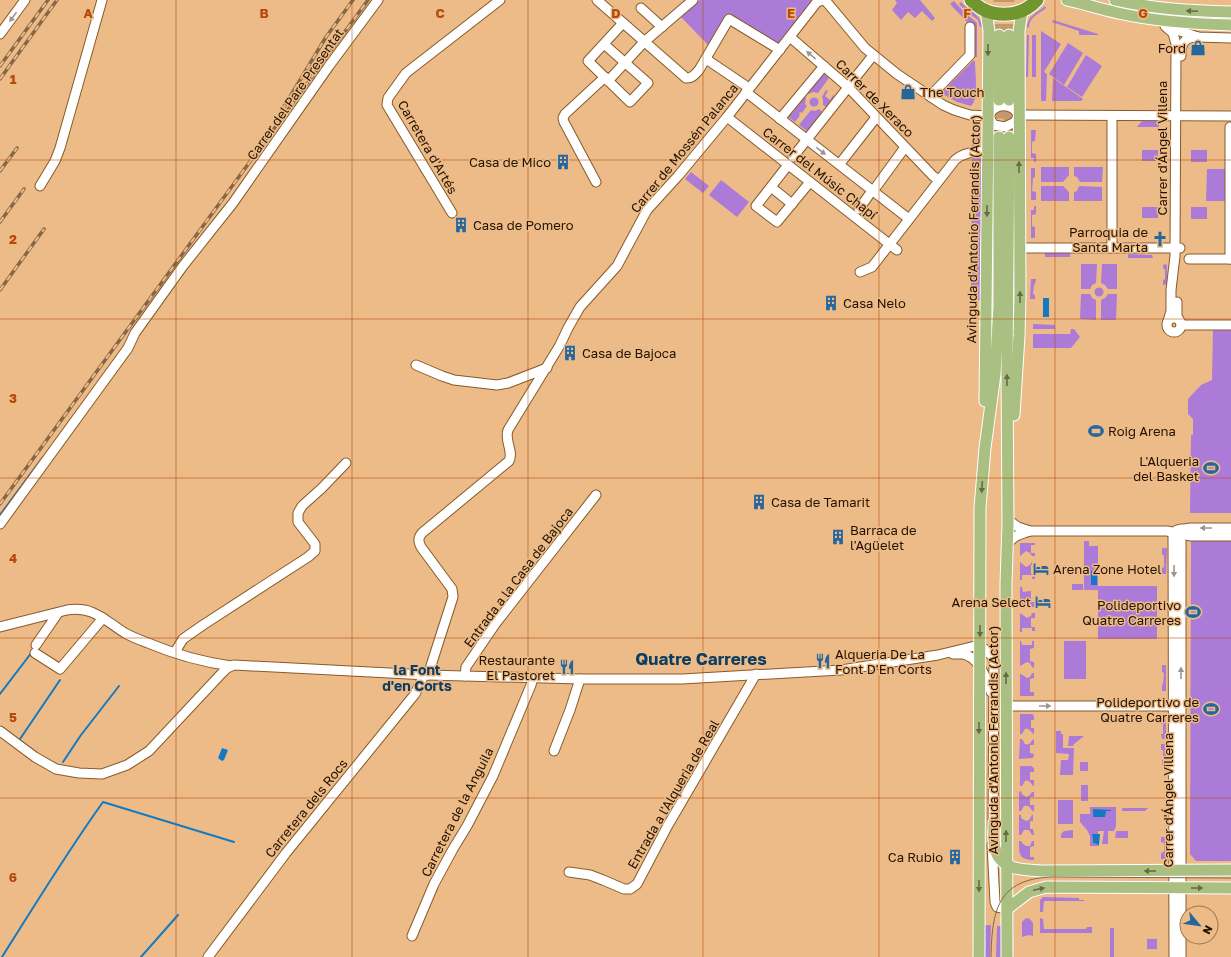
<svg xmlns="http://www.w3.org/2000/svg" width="1231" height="957" font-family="'Golos Text',sans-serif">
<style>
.green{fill:#ac7bd8}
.water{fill:#127ac3}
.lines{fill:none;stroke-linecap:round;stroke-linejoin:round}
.stream{stroke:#127ac3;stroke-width:2}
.major-tunnel{stroke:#c4996d;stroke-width:11;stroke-dasharray:11 5.5;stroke-linecap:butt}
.minor-casing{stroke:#875b29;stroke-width:11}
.major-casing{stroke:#fff;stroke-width:13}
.highway-casing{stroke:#fff;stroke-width:15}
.minor{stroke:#fff;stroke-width:9}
.major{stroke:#aac082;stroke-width:11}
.highway{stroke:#71962f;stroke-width:13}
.tram{stroke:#876644;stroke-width:1}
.rail-casing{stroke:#876644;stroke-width:3.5}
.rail{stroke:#ecbb88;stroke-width:2;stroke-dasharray:6;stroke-linecap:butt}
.oneway{fill:#676a42}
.oneway2{fill:#9c958d}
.grid{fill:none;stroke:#b74809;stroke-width:1;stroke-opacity:0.55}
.labels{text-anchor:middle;stroke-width:3;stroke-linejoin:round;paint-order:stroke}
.poi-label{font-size:13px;fill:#241301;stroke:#ecbb88;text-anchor:end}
.street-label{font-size:13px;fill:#241301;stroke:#ecbb88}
.neighbourhood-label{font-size:14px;font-weight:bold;fill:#0f3d61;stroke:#ecbb88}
.district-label{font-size:17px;font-weight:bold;fill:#0f3d61;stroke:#ecbb88}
.grid-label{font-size:13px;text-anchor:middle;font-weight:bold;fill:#b74809;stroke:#ecbb88;stroke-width:3;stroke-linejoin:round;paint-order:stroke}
</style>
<rect width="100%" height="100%" fill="#ecbb88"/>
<g class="green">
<path d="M700 0H812L778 45 726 14 708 45 681 17Z"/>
<path d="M895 0H920L935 18 932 21 922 11 915 18 908 12 901 20 892 10 897 3Z"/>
<path d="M954 1 964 12 977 23V57H973L967 22 950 4Z"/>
<path d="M961 2C968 10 982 15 982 27H980L978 20 965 10 959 4Z"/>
<path d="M1045 6 1046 8C1039 14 1029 17 1029 27L1027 28C1027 16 1037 13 1045 6Z"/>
<path d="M1053 20 1098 34V35H1079V31L1052 22Z"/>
<path d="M1041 31 1061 44 1044 72 1047 74 1046 101H1041Z"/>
<path d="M1027 35H1029L1028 77H1026Z"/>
<rect x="1032" y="35" width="4" height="42"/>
<path d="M1068 43 1083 53 1064 85 1049 74Z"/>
<path d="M1086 55 1102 66 1082 97 1067 87Z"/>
<path d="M973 61H975C975 71 979 100 971 106L957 102 941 93Z"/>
<path d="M822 72 829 78 818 93 813 92 809 94 806 92Z"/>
<path d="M1053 78 1083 99 1081 101H1052Z"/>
<path d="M826 90 828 91 825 96 830 100 833 95 834 96 826 107 823 105V100L822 97Z"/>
<path d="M803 96 806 98 805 104 807 106 802 113 800 112 799 114 800 115 795 122 787 116 792 109 793 110 791 115 799 104 804 108 798 103Z"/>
<circle cx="814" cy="102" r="4.5"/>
<path d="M819 109 822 112 807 131 799 125 811 110 815 111Z"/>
<path d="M972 120 977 123 981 131 972 130Z"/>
<path d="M1142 121H1159V127H1137Z"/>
<path d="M1031 130H1036L1035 141 1032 142V153L1036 154V162H1034V158H1031Z"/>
<path d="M974 137H981C981 144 978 147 972 149V138Z"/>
<rect x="1142" y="150" width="16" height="11"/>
<rect x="1191" y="150" width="16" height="12"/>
<path d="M972 156H979L982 160 980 301 971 296Z"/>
<path d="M1041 167H1069V175L1063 182H1041Z"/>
<path d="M1074 167H1103L1102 182H1080L1077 177 1074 176Z"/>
<path d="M1031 168H1035V177L1033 178 1032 191 1036 192V200H1031Z"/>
<path d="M1207 169H1229L1228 201H1206Z"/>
<path d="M691 172 709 186 703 193 685 179Z"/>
<path d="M721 180 749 202 737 217 709 195Z"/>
<path d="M1041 186H1063L1069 192V201H1041Z"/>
<path d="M1079 186 1102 187V201H1074V192L1077 191Z"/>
<path d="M1034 206H1036V214L1032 215V226L1035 227V238H1031V210H1034Z"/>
<rect x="1142" y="207" width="16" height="11"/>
<rect x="1191" y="207" width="16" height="12"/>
<rect x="1045" y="253" width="25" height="4"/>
<path d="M1128 254 1152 255 1153 258H1128Z"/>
<path d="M1081 264H1097L1096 283 1092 285 1090 289H1081Z"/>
<path d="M1102 264H1117V289H1108L1105 285 1101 283Z"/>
<path d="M1166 264 1167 266V284L1163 285V280L1165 279V270L1163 268V265Z"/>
<path d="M1031 279H1036L1035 284 1034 285 1033 294 1035 295V299H1030Z"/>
<circle cx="1099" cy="292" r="4.5"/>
<path d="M1081 294H1090L1092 298 1096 300V320L1080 319Z"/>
<path d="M1108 294H1117L1116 320H1101V300L1105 298Z"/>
<path d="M1033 324 1055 325V329H1033Z"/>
<path d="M1071 329H1074L1080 337 1071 348H1033V334H1070Z"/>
<path d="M1213 330H1231V513H1190L1191 435H1193V419L1188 414V399L1201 385 1212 380Z"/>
<path d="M1084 541H1089V546H1098V586H1157V639H1098V590H1084Z"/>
<path d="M1191 541H1231V861H1196L1190 854Z"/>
<path d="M1020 543H1035V545H1031V553H1035V556H1032L1030 553 1026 551 1020 556Z"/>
<path d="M1162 548H1167L1166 574H1162V568L1164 567V555H1162Z"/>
<path d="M1020 562 1026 567 1030 565 1032 562H1035V565H1031V574H1035V579H1032V575H1022V580H1020Z"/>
<rect x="1072" y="584" width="11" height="6"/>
<path d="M1020 587H1022L1023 592 1031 591V602H1035V607H1032L1030 603 1026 602 1020 607Z"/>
<path d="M1020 613 1027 618 1031 616 1032 613H1035V618H1031V627H1035V631H1032V628H1022V632H1020Z"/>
<path d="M1020 641H1021L1022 645H1032V641H1034V648L1030 649V661L1034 662V668L1032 667 1030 663 1027 662 1020 666Z"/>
<rect x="1064" y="641" width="22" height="38"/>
<path d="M1162 665H1166V691H1162V685L1163 684 1164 673 1162 672Z"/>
<path d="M1032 673H1034V678L1030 679V692H1034V696H1020V674H1021L1027 678 1030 677Z"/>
<path d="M1020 714H1032L1034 716V720H1031V728H1034V734C1030 733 1031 728 1025 729L1022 734H1020Z"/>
<path d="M1161 718H1166V739H1162L1161 734H1163V724H1161Z"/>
<path d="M1056 731H1061V734H1063V748H1074L1073 775H1060L1061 760H1068L1069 754 1056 753Z"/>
<path d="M1069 736H1084L1074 744 1073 746H1068Z"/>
<path d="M1020 739H1022L1025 744C1031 746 1030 741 1034 739V745H1030V753L1034 754 1033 758 1019 759Z"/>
<path d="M1161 744H1166V765H1162V760H1163V750H1161Z"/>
<rect x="1080" y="762" width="8" height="9"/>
<path d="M1020 766H1031L1034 768V772H1030V780H1034V786C1030 785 1031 779 1025 781L1022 786H1020Z"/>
<rect x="1081" y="785" width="7" height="16"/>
<path d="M1021 791 1022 794 1026 797 1029 796 1032 792H1034V797H1030V805H1034V812C1030 810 1031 805 1024 806L1021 811H1019V792Z"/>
<rect x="1058" y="800" width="15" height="24"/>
<path d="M1090 807H1116V826L1114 831H1108V844H1102L1104 831H1098V834H1092L1093 843 1099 845V846H1090V836L1087 830 1080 822V814H1090Z"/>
<path d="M1122 808H1148L1145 811H1122Z"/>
<path d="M1019 815H1021V818L1026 821 1029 820 1032 815H1033V821H1030V829H1033L1034 835H1032L1029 830H1024L1021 835H1019Z"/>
<path d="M1073 830V838H1061V834L1064 831Z"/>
<path d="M1116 831H1128V838H1115Z"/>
<path d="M1161 837H1166V859H1161V853L1164 852V843L1161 842Z"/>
<path d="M1019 841H1021L1022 843 1026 846H1030L1032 841H1034V846L1030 847V857H1034V860C1019 860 1019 854 1019 841Z"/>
<path d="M1043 897 1079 898V900H1084V901H1044L1043 912H1040V900Z"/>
<path d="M1026 918 1030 919 1033 923V936L1029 935 1022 937V922Z"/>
<path d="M1040 918 1043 919 1044 929H1086L1087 927H1092V933H1040Z"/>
<path d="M985 925H991L990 957H985Z"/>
<path d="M997 926H1001V957H996Z"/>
<rect x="1110" y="928" width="4" height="29"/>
<rect x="1147" y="939" width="10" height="10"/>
</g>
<g class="water">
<rect x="1043" y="298" width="6" height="19"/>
<rect x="1091" y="571" width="6" height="14"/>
<path d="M222 748 228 750 224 760 222 761 218 758Z"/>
<path d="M1093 809 1111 810V811H1106L1105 817H1093Z"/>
<path d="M1092 834H1100L1099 845 1093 843Z"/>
</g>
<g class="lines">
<g class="stream">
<path d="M0 515 43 457"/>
<path d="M0 694 32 652"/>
<path d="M20 739 60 680"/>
<path d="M63 762 81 735 119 686"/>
<path d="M2 957C35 905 67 852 103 802L234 842"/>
<path d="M141 957 178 915"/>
</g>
<g class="major-tunnel">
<path d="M999 35V0"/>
<path d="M1009 35V0"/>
<path d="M999 135V100"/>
<path d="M1009 137V100"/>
</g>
<defs>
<g id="minor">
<path d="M597 0 686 78C692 79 696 73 699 70L729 19 780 50"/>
<path d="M825 0 865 48 897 74 943 105 954 110 970 115 988 116"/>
<path d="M641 8 662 27"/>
<path d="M1165 26 1173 33 1176 44 1175 256 1171 290V311L1168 321"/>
<path d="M1168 27 1198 37 1231 38"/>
<path d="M0 34 25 0"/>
<path d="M790 37 848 87 933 176 939 180"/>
<path d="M604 44 648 83 630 102 588 61 623 23"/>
<path d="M1181 56C1181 43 1184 37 1198 37"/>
<path d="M706 59 749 88"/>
<path d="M608 81 644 42 693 0"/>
<path d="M851 83 871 58"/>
<path d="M746 92 909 219"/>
<path d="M931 97 934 92 970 55V27"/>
<path d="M1019 115 1231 116"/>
<path d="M988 116 994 125 1005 127 1015 122 1019 115"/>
<path d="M988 116C995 103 1011 102 1019 115"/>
<path d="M727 117 897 250"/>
<path d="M780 119 824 66"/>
<path d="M793 157 846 90"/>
<path d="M842 161 874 120"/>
<path d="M788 165 756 206 777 222 810 182"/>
<path d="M596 182 564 122 563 118 565 114 605 77"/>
<path d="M40 186 55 161 60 148 102 0"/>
<path d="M771 187 792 204"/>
<path d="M876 187 903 150"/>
<path d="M859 209 869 195"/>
<path d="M452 213 387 105 388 98 406 73 500 0"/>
<path d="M1020 248H1180"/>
<path d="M1112 248V116"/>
<path d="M1189 259H1231"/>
<path d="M1230 259V127"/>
<path d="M860 272 872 267 955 160C964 152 975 152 987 151"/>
<path d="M1177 302V316L1179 320"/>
<circle cx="1174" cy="325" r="7"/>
<path d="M1181 325H1231"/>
<path d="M416 365 442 376 454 380 497 385 508 383 547 368"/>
<path d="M1008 520 1018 527 1030 531H1167L1191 536H1231"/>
<path d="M0 524 128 348 135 333 183 266 233 203 329 66 378 0"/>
<path d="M1177 530 1191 528H1231"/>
<path d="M1173 532 1174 957"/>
<path d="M1007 545C1013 536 1020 534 1030 531"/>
<path d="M0 627 67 610C94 606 104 620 125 633 132 637 140 640 148 643 174 654 203 662 231 666"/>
<path d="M36 645 58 613"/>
<path d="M175 652 183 639 203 625 308 557 315 551V544L298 522V513L302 506 322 488 346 463"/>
<path d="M35 653 60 669 103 618"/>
<path d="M953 654C956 654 960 654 963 654 979 657 987 679 991 692"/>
<path d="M428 675 453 597 452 589 421 547C418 541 418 538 422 533L509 461C514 451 504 441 508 430L560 345 568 328 580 307 617 266 647 210 678 176 727 117 817 2 824 0"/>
<path d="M465 676 466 667 496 623 596 495"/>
<path d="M1006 706H1172"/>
<path d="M0 731 35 757 56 769 79 773 102 774 127 765 149 751 222 673 227 668 234 665 428 675 580 679H682L841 670 938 655 975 646C984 647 991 653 994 661L993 829"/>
<path d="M554 751 570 710 580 679"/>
<path d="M992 845 995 902 997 907 1007 909"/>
<path d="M569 872 590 875 603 880 624 889H630L637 884 667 827 756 674"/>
<path d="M412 936 434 884 453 849 467 826 493 776 531 685 533 678"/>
<path d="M208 957 286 853 415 694 424 675"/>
<path d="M1181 957V529"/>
</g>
<g id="major">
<path d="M1067 0C1084 4 1101 9 1118 13 1154 21 1193 24 1231 25"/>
<path d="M1115 0C1153 9 1192 11 1231 12"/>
<path d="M999 100V35"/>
<path d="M1009 100V35"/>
<path d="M985 401 989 31 986 11"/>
<path d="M1014 415 1019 336 1020 295 1019 31 1022 11"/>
<path d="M994 823C994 831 993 840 995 848 1000 871 1025 870 1043 871L1231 870"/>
<path d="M1007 909 1029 892 1046 887 1231 888"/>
<path d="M979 957 980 508 985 448 995 374 999 306V137"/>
<path d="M1007 957 1006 583 1008 523 1007 371 1009 137"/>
</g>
<path id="highway" d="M971 0C988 19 1020 19 1037 0"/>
</defs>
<use href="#minor" class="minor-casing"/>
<use href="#major" class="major-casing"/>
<use href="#highway" class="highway-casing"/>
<use href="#minor" class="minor"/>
<use href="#major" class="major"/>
<use href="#highway" class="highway"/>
<path class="tram" d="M991 957C992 911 997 879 1052 877L1231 878"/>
<defs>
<g id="rail">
<path d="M0 66 48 0"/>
<path d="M0 79 57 0"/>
<path d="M282 110 326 37 353 0"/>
<path d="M0 171 17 148"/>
<path d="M0 222 24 189"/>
<path d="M0 290 44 229"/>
<path d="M0 504 368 0"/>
</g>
</defs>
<use href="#rail" class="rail-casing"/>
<use href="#rail" class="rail"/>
</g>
<defs><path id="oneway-solid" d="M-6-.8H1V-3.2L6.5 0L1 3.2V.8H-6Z"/></defs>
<g class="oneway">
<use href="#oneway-solid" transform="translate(1192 11) rotate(-177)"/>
<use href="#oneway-solid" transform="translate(988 50) rotate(91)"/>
<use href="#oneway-solid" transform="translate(1019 167) rotate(-91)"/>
<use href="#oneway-solid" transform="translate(987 211) rotate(90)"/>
<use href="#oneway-solid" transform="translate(1020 297) rotate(-89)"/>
<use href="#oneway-solid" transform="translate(1007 380) rotate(-90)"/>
<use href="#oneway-solid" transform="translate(982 487) rotate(94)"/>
<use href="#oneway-solid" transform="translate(980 631) rotate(90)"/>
<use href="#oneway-solid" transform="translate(1006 678) rotate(-90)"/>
<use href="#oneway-solid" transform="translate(979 728) rotate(91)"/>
<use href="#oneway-solid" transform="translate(1006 836) rotate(-89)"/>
<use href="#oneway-solid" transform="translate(1150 871) rotate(-180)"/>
<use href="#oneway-solid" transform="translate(979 886) rotate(90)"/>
<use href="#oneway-solid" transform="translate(1197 888)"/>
<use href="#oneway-solid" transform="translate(1039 889) rotate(-12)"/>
</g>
<g class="oneway2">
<use href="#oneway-solid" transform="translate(13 17) rotate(126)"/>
<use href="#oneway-solid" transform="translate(811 55) rotate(-140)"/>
<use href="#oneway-solid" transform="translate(821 151) rotate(38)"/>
<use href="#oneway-solid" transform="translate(1206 528) rotate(-180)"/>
<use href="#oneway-solid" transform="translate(1174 571) rotate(90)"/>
<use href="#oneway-solid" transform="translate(1181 673) rotate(-90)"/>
<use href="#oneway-solid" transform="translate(1045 706)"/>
</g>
<path class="grid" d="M176 0V957M352 0V957M528 0V957M703 0V957M879 0V957M1055 0V957M0 160H1231M0 319H1231M0 478H1231M0 638H1231M0 798H1231"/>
<defs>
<symbol id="shop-bare" viewBox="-9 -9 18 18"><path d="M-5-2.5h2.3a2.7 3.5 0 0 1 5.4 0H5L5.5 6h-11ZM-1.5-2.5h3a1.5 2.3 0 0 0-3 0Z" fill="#25679d" stroke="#ecbb88" stroke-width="2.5" paint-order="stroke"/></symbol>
<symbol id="building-bare" viewBox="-9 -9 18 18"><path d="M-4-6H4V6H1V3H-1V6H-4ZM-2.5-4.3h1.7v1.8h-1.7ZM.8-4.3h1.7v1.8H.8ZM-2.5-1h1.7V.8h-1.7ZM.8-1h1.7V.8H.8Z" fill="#25679d" stroke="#ecbb88" stroke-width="2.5" paint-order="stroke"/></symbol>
<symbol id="church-bare" viewBox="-9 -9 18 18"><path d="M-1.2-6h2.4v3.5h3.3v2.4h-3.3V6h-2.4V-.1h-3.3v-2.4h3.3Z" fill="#25679d" stroke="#ecbb88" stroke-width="2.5" paint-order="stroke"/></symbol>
<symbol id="stadium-bare" viewBox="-9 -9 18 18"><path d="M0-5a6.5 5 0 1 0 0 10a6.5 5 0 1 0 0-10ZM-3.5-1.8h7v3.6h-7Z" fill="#25679d" stroke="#ecbb88" stroke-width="2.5" paint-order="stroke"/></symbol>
<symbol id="hotel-bare" viewBox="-9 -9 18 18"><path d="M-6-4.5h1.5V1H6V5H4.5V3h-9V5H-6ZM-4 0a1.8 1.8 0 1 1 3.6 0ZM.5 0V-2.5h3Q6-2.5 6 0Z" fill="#25679d" stroke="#ecbb88" stroke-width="2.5" paint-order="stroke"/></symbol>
<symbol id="restaurant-bare" viewBox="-9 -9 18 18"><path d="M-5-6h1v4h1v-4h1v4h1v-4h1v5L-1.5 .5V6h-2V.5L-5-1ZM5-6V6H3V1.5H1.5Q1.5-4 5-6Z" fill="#25679d" stroke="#ecbb88" stroke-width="2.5" paint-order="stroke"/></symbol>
</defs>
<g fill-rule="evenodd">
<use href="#shop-bare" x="1187" y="37" width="22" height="22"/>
<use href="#shop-bare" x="897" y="81" width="22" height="22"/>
<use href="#building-bare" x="552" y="151" width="22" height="22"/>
<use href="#building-bare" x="450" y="214" width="22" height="22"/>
<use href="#church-bare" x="1149" y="228" width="22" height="22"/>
<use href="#building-bare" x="820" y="292" width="22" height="22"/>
<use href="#building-bare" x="559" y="342" width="22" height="22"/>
<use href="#stadium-bare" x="1085" y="420" width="22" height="22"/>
<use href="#stadium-bare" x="1200" y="457" width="22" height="22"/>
<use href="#building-bare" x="748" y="491" width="22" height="22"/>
<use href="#building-bare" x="827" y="526" width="22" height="22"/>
<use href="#hotel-bare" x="1030" y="558" width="22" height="22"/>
<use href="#hotel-bare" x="1032" y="591" width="22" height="22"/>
<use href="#stadium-bare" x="1182" y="601" width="22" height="22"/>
<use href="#restaurant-bare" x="812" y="650" width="22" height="22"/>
<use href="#restaurant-bare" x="556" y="656" width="22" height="22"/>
<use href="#stadium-bare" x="1200" y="698" width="22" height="22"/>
<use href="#building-bare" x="944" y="846" width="22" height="22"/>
</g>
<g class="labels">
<g class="poi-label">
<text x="1186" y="53">Ford</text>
<text x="920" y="97" text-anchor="start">The Touch</text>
<text x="551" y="167">Casa de Mico</text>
<text x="473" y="230" text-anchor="start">Casa de Pomero</text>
<text x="1148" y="237">Parroquia de<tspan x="1148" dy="15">Santa Marta</tspan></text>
<text x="843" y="308" text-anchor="start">Casa Nelo</text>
<text x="582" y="358" text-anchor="start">Casa de Bajoca</text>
<text x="1108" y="436" text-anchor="start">Roig Arena</text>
<text x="1199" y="466">L'Alqueria<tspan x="1199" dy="15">del Basket</tspan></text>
<text x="771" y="507" text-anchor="start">Casa de Tamarit</text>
<text x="850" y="535" text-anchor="start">Barraca de<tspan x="850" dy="15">l'Agüelet</tspan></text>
<text x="1053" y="574" text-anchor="start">Arena Zone Hotel</text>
<text x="1031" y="607">Arena Select</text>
<text x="1181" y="610">Polideportivo<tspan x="1181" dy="15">Quatre Carreres</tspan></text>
<text x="835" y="659" text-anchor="start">Alqueria De La<tspan x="835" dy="15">Font D'En Corts</tspan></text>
<text x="555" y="665">Restaurante<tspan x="555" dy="15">El Pastoret</tspan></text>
<text x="1199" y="707">Polideportivo de<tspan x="1199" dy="15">Quatre Carreres</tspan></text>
<text x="943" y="862">Ca Rubio</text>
</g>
<g class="street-label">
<text transform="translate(295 94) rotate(-55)" y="5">Carrer del Pare Presentat</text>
<text transform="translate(875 98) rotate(45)" y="5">Carrer de Xeraco</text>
<text transform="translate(428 147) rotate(60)" y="5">Carretera d'Artés</text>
<text transform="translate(684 148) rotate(-51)" y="5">Carrer de Mossén Palanca</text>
<text transform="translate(1162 148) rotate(-90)" y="5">Carrer d'Ángel Villena</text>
<text transform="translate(820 173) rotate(38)" y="5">Carrer del Músic Chapí</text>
<text transform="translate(973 229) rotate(-89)" y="5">Avinguda d'Antonio Ferrandis (Actor)</text>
<text transform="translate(518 577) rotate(-53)" y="5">Entrada a la Casa de Bajoca</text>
<text transform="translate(993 740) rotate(-90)" y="5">Avinguda d'Antonio Ferrandis (Actor)</text>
<text transform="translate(673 794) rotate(-60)" y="5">Entrada a l'Alqueria de Real</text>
<text transform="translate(1168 800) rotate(-90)" y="5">Carrer d'Ángel Villena</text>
<text transform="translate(306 808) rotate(-51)" y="5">Carretera dels Rocs</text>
<text transform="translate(457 812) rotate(-63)" y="5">Carretera de la Anguila</text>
</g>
<g class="neighbourhood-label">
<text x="417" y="675">la Font<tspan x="417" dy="16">d'en Corts</tspan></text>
</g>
<g class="district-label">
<text x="701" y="665">Quatre Carreres</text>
</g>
</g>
<g class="grid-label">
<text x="88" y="18">A</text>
<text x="264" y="18">B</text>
<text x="440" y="18">C</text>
<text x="616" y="18">D</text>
<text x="791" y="18">E</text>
<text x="967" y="18">F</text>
<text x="1143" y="18">G</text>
<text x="13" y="84">1</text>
<text x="13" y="244">2</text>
<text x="13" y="403">3</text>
<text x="13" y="563">4</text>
<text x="13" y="722">5</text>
<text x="13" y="882">6</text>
</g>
<g transform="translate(1199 925) rotate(119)"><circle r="19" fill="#ecbb88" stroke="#9c7852"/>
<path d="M0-3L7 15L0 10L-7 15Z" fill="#25679d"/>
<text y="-6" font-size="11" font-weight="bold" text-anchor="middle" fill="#241301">N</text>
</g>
</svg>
